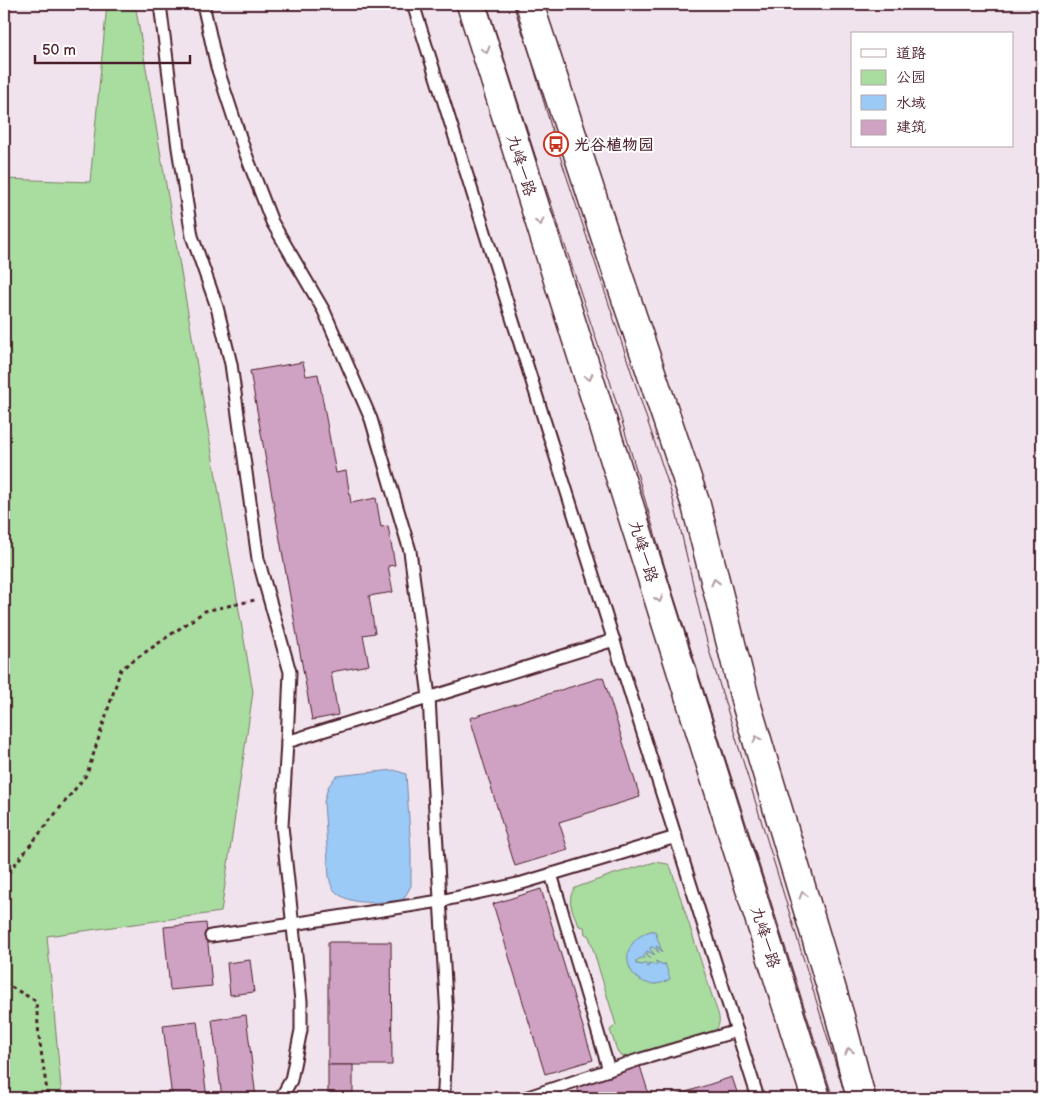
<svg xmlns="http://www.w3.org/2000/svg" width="1046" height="1102" font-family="'Balsamiq Sans','LXGW WenKai TC',sans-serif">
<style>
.green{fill:#a8dd9f;stroke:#797e65;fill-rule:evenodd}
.water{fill:#9bcaf6;stroke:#7b86a5}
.building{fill:#cfa2c4;stroke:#4a1f2b}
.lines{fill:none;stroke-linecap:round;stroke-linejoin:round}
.service-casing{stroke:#4a1f2b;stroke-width:15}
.tertiary-casing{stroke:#4a1f2b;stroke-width:31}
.path{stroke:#4a1f2b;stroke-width:3;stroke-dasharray:4 4;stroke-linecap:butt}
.service{stroke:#fff;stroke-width:11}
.tertiary{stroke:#fff;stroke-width:28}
.tram{stroke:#4a1f2b;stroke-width:1}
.oneway{stroke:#ae9aa0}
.labels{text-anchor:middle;stroke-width:4;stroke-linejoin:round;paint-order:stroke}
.poi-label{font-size:16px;font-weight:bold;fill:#4a1f2b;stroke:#fff;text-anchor:start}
.street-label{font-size:16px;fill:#4a1f2b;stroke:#fff}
</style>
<rect width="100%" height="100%" fill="#f1e3ed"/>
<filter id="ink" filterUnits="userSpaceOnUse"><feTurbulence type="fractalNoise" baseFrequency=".02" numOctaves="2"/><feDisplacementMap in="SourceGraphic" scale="10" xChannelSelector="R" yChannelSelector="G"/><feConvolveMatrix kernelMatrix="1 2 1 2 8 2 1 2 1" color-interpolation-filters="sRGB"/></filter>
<g filter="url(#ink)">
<g class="green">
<path d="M107 4H135L253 692 221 912 47 936 62 1098H4V179L90 182Z"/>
<path d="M655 862 668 864 671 868 714 1002C719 1016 724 1024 711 1035L631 1058 622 1056 618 1053 610 1030 616 1025 589 936 585 934 584 927 579 926C574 914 565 900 575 888L611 875ZM653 931 660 950 657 946H656V949L653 946 651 947 650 949 654 954 646 951V953L649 956 645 954 636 961V964L643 965 647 967H649L648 964 657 965V963L664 965 666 981 655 984 629 965C625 947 637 935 653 931Z"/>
</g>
<g class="water">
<path d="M394 770 406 774 411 850V886L403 900C382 902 349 908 333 889 331 886 330 881 329 877L324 802 328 787 336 776Z"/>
<path d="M650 931H655L662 952 657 946 656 947 659 953 653 947H651L650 949 655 955 647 951 646 953 651 959 645 954 644 956 645 958H641L636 961V964L643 965 645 962 647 967 649 966 648 963 657 965V963L655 961 664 965 665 963 670 979C635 1000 606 948 650 931Z"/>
</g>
<g class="building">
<path d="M303 362 306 376 318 374 336 473 346 471 351 503 376 498 381 527 388 526 395 565 388 566 393 592 369 596 375 633 363 635 369 665 331 672 338 715 312 720 250 371Z"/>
<path d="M603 677 640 797 559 822 568 850 515 866 470 718Z"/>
<path d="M541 889 593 1060 545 1074 493 904Z"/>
<path d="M206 923 212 986 170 990 164 927Z"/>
<path d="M328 942H391L392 1065H328Z"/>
<path d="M250 960 254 992 230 995 227 963Z"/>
<path d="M246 1015 256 1098H222L212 1020Z"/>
<path d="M197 1021 207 1098H172L163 1025Z"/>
<rect x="328" y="1065" width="25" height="33"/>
<path d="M640 1066 650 1098H581L577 1087Z"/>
<path d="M732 1077 739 1098H668Z"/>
</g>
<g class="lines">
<defs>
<g id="service">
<path d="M160 4 178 148 192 236 217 307 231 364 258 559 290 672 287 742 282 826 301 1001V1030L291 1080 281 1098"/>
<path d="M203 4 217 67 245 152 272 222 324 311 371 419 410 551 429 697 436 830 447 1017 444 1090 442 1098"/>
<path d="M413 4 758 1098"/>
<path d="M287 742 614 640"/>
<path d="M551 874 609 1070"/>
<path d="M211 936 293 924 440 901 522 883 676 837"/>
<path d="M525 1098 638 1060 737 1031"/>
</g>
<g id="tertiary">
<path d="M471 4 816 1098"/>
<path d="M529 4 607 242 696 505 746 703 840 1017 861 1098"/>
</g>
</defs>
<use href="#service" class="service-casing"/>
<use href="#tertiary" class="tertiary-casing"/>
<g class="path">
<path d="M4 636 8 628"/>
<path d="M4 878 87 774 121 669 205 611 255 600"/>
<path d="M4 983 36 1001 39 1037 48 1098"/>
</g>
<use href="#service" class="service"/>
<use href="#tertiary" class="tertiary"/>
<g class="tram">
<path d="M487 4 535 155 610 381 666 571 833 1098"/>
<path d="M516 6 556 144 671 492C685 544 695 597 709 650L846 1098"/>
</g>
</g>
<defs><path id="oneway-chevron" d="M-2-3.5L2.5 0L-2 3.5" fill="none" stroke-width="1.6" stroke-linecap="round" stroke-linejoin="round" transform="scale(1.25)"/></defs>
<g class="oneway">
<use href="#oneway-chevron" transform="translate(486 50) rotate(73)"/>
<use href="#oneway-chevron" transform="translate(540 222) rotate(73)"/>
<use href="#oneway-chevron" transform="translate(589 377) rotate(73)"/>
<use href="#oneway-chevron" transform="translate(715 582) rotate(-104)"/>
<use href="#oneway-chevron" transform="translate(659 599) rotate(73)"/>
<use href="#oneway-chevron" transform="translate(757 739) rotate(-107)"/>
<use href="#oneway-chevron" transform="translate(803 895) rotate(-107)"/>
<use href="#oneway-chevron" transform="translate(849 1051) rotate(-104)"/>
</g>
</g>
<defs>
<symbol id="bus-ring" viewBox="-11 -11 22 22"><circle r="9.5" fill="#fff" stroke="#c8321e" stroke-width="1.5"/><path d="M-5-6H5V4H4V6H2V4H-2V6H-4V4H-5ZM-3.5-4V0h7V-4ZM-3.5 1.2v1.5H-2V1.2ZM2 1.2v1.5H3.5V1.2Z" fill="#c8321e"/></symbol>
</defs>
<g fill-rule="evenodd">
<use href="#bus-ring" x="542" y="130" width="28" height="28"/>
</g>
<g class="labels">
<g class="poi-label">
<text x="574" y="150">光谷植物园</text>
</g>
<g class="street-label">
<text transform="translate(522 165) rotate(73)" y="6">九峰一路</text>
<text transform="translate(644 551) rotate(73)" y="6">九峰一路</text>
<text transform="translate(766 937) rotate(73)" y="6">九峰一路</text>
</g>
</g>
<rect width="1046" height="1102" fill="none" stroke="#fff" stroke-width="20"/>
<rect x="10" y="10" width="1026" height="1082" fill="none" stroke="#4a1f2b" stroke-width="2" filter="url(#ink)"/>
<rect x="851" y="32" width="162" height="115" fill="#ffffff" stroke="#b7a5aa"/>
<rect x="861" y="49" width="25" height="8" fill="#ffffff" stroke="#b7a5aa"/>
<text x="896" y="58" font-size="15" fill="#4a1f2b">道路</text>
<rect x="861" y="70" width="25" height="15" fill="#a8dd9f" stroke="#b7a5aa"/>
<text x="896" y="82" font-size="15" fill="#4a1f2b">公园</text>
<rect x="861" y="95" width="25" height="15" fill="#9bcaf6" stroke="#b7a5aa"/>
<text x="896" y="108" font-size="15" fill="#4a1f2b">水域</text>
<rect x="861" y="120" width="25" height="15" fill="#cfa2c4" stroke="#b7a5aa"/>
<text x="896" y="132" font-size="15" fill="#4a1f2b">建筑</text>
<path d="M35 55v8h155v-8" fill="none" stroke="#4a1f2b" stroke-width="2.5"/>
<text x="42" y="55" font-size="15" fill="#4a1f2b" stroke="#ffffff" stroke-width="4" paint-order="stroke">50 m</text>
</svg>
